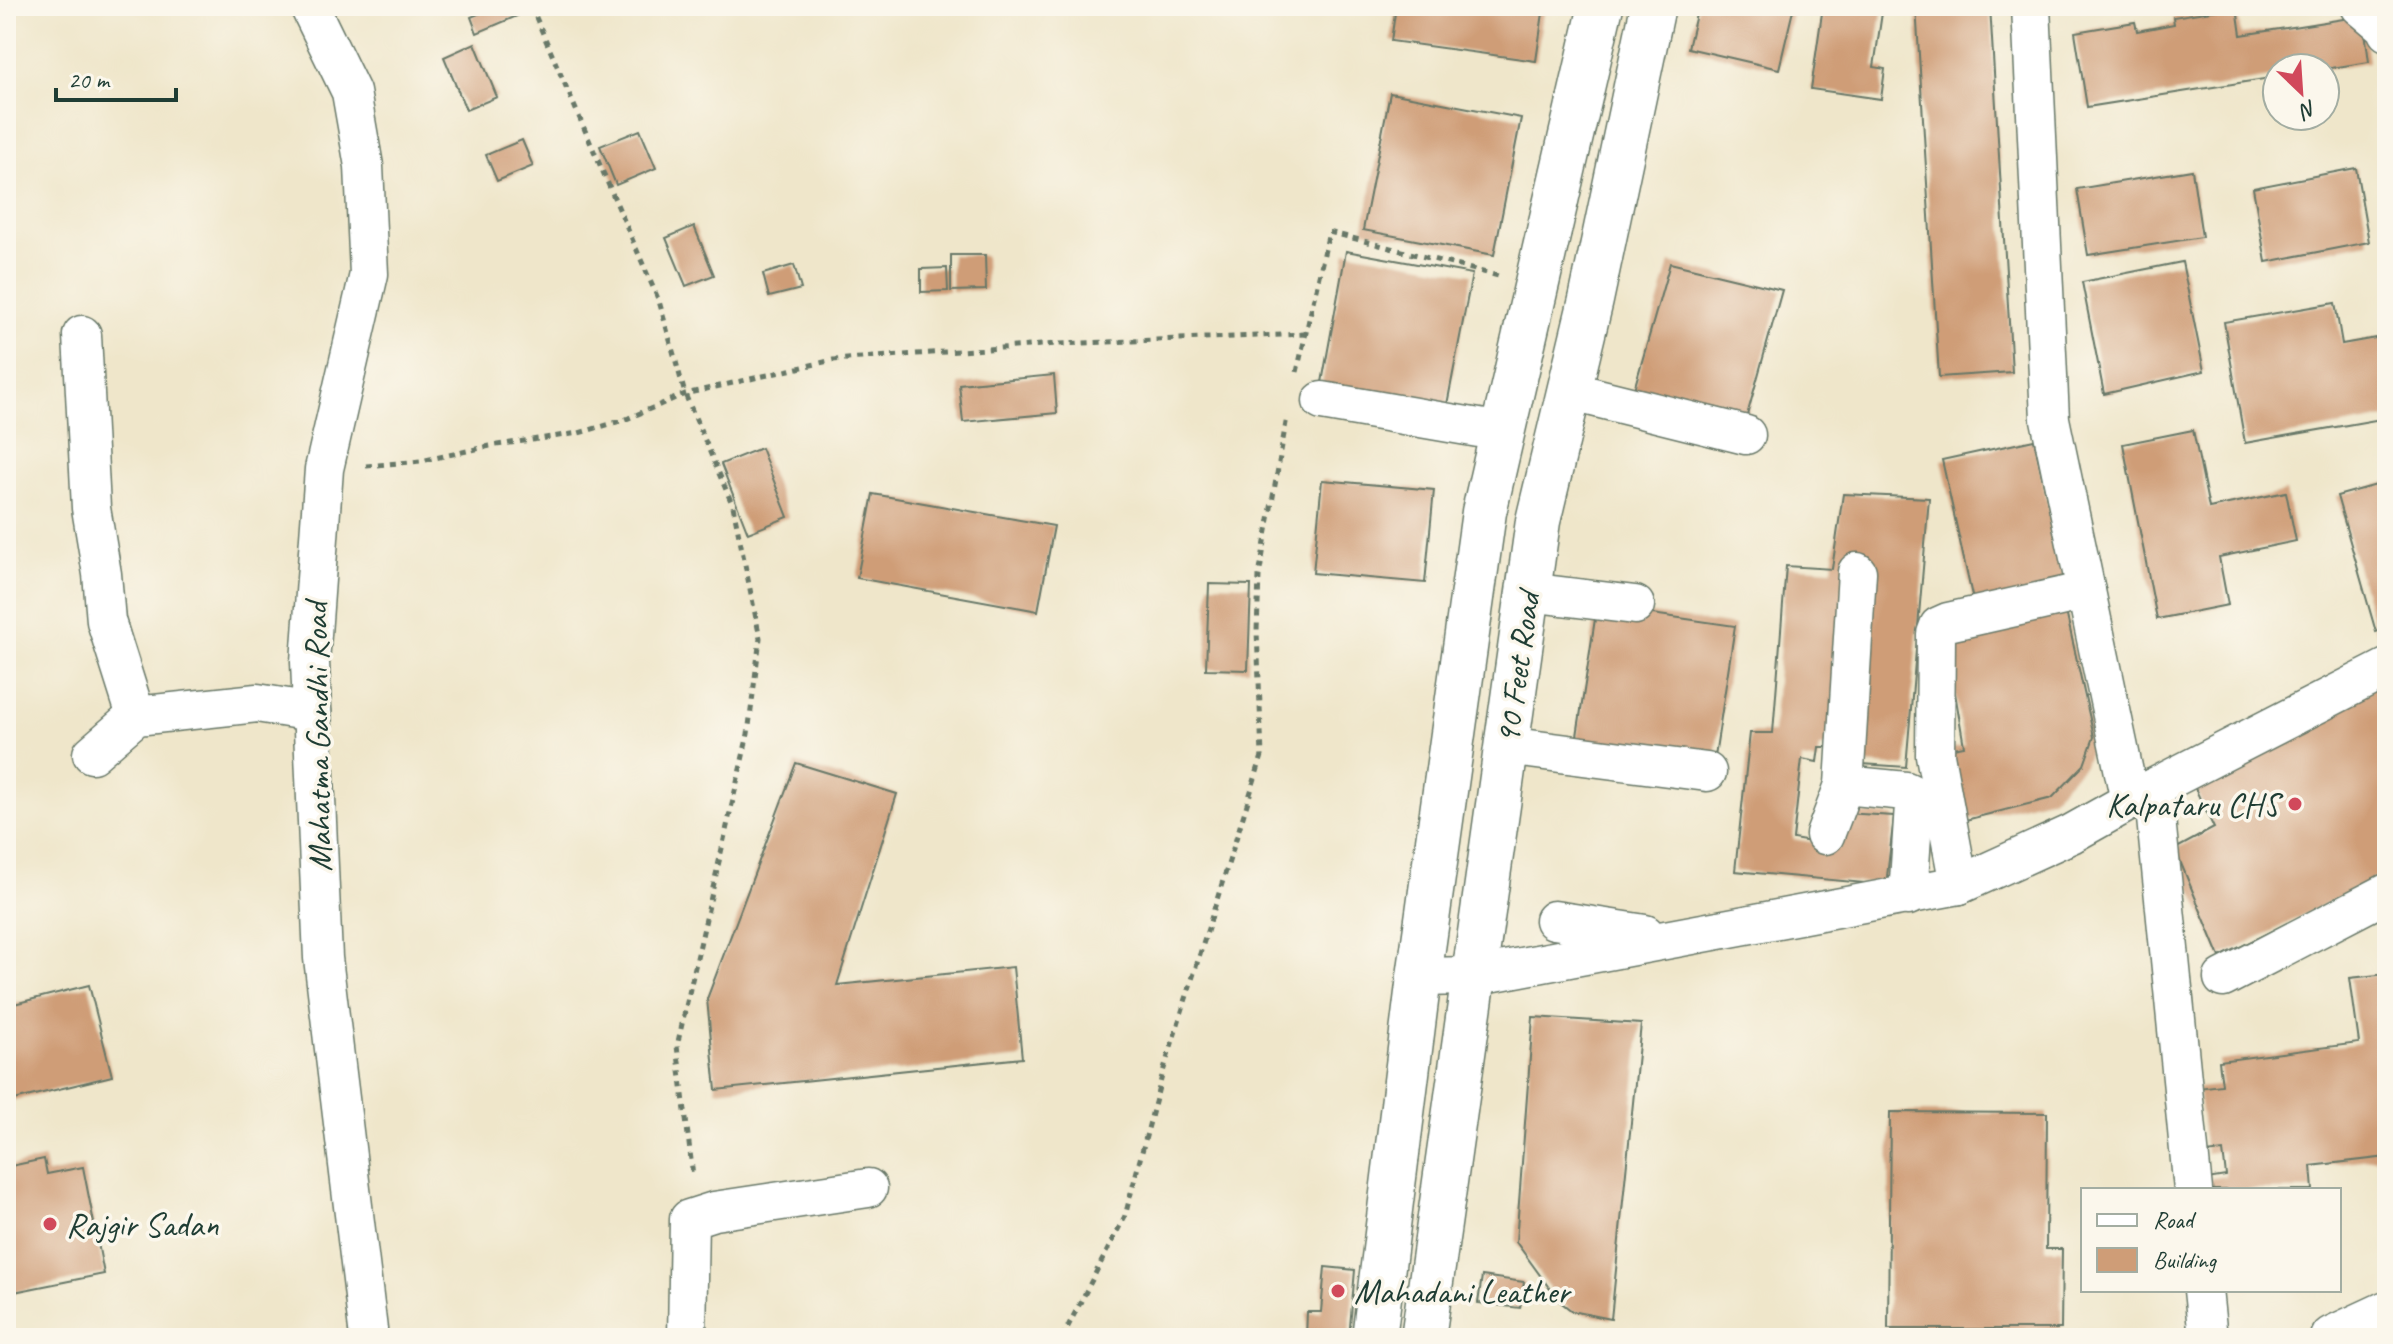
<svg xmlns="http://www.w3.org/2000/svg" width="2393" height="1344" font-family="Caveat,sans-serif">
<style>
.building{fill:#cf9d77}
.lines{fill:none;stroke-linecap:round;stroke-linejoin:round}
.minor-casing{stroke:#687868;stroke-width:41}
.secondary-casing{stroke:#687868;stroke-width:47}
.primary-casing{stroke:#687868;stroke-width:47}
.path{stroke:#687868;stroke-width:5;stroke-dasharray:6 6;stroke-linecap:butt}
.minor{stroke:#fff;stroke-width:38}
.secondary{stroke:#fff;stroke-width:44}
.primary{stroke:#fff;stroke-width:44}
.poi-dot{fill:#d1495b;stroke:#fbf7ec;stroke-width:3}
.labels{text-anchor:middle;stroke-width:7;stroke-linejoin:round;paint-order:stroke}
.street-label{font-size:34px;fill:#1f3d34;stroke:#fbf7ec}
.poi-label{font-size:34px;fill:#1f3d34;stroke:#fbf7ec;text-anchor:start}
</style>
<rect width="100%" height="100%" fill="#fbf7ec"/>
<filter id="ink" filterUnits="userSpaceOnUse"><feTurbulence type="fractalNoise" baseFrequency=".0125" numOctaves="2"/><feDisplacementMap in="SourceGraphic" scale="16" xChannelSelector="R" yChannelSelector="G"/><feConvolveMatrix kernelMatrix="1 2 1 2 8 2 1 2 1" color-interpolation-filters="sRGB"/></filter>
<filter id="wash" filterUnits="userSpaceOnUse"><feTurbulence type="fractalNoise" baseFrequency=".006" numOctaves="4" result="noise"/><feDisplacementMap in="SourceGraphic" scale="32" xChannelSelector="R" yChannelSelector="G"/><feGaussianBlur stdDeviation="1.8" result="paint"/><feColorMatrix in="noise" values="0 0 0 0 0 0 0 0 0 0 0 0 0 0 0 0 0 1.4 0 .05"/><feComposite in="paint" operator="in"/></filter>
<g filter="url(#wash)">
<rect width="100%" height="100%" fill="#efe6ca"/>
<g id="blocks">
<g class="building">
<path d="M497 6H522L524 13 477 33 471 17Z"/>
<path d="M1396 6H1544L1536 61 1391 41Z"/>
<path d="M1698 6H1794L1779 69 1688 48Z"/>
<path d="M1823 6H1883L1874 67 1885 69 1881 99 1811 89Z"/>
<path d="M1916 6H1990L2012 372 1939 377Z"/>
<path d="M2237 7 2241 35 2363 16 2369 62 2325 69 2277 68V77L2087 107 2075 32 2135 22 2137 31 2174 24 2173 17Z"/>
<path d="M475 43 497 97 466 110 444 57Z"/>
<path d="M1390 93 1521 118 1494 255 1363 230Z"/>
<path d="M640 130 656 168 616 185 600 146Z"/>
<path d="M522 140 533 166 497 181 486 155Z"/>
<path d="M2356 168 2369 242 2266 262 2253 188Z"/>
<path d="M2192 170 2202 237 2088 255 2077 189Z"/>
<path d="M694 226 714 275 686 286 666 238Z"/>
<path d="M1346 251 1472 274 1446 410 1321 388Z"/>
<path d="M951 255H985L986 290 951 291Z"/>
<path d="M2182 262 2204 371 2104 394 2082 282Z"/>
<path d="M1670 263 1782 290 1746 419 1633 393Z"/>
<path d="M794 265 801 289 769 297 763 274Z"/>
<path d="M947 268 948 291 921 292V269Z"/>
<path d="M2335 303 2342 344 2387 336V418L2245 443 2224 322Z"/>
<path d="M1054 375 1057 413 963 422 959 384Z"/>
<path d="M2193 430 2209 508 2286 492 2296 541 2219 557 2228 605 2157 619 2123 444Z"/>
<path d="M2034 440 2066 585 1974 605 1942 460Z"/>
<path d="M761 448 788 517 748 533 721 464Z"/>
<path d="M1322 480 1434 490 1425 583 1313 573Z"/>
<path d="M2387 482V628L2376 632 2337 496Z"/>
<path d="M873 494 1054 526 1038 611 857 578Z"/>
<path d="M1843 494 1929 498 1906 767 1862 764 1831 747H1819L1817 762 1802 759 1793 839 1840 847 1844 813 1894 816 1886 885 1735 871 1750 733H1773L1786 566 1832 569Z"/>
<path d="M1209 584 1251 585 1248 670 1206 669Z"/>
<path d="M1597 606 1735 626 1713 769 1575 749Z"/>
<path d="M2065 607 2094 737 2084 765 2052 798 1954 823 1937 751 1964 746 1945 634Z"/>
<path d="M2387 680V873L2220 957 2175 849 2214 828 2191 780Z"/>
<path d="M796 763 897 794 837 985 1013 967 1022 1058 716 1090 707 999Z"/>
<path d="M2387 974V1157L2311 1166 2313 1190H2208L2207 1179 2226 1176 2223 1151 2206 1153 2198 1088 2222 1085 2219 1061 2359 1043 2350 978Z"/>
<path d="M89 985 112 1076 6 1102V1006Z"/>
<path d="M1533 1017 1641 1024 1611 1319 1572 1311 1558 1300 1516 1242Z"/>
<path d="M1890 1112 2047 1113 2046 1249H2062L2061 1329H1888Z"/>
<path d="M44 1159 47 1174 83 1167 104 1274 9 1293 6 1278V1167Z"/>
<path d="M1325 1267 1355 1270 1349 1338H1306L1307 1312H1321Z"/>
<path d="M1482 1276 1524 1282 1520 1308 1478 1303Z"/>
</g>
</g>
</g>
<g filter="url(#ink)">
<use href="#blocks" fill-opacity="0" stroke="#687868" stroke-width="2"/>
<g class="lines">
<defs>
<g id="minor">
<path d="M309 6 351 92 364 166 369 274 324 469 310 662 323 958 369 1338"/>
<path d="M2031 6 2050 419 2130 801"/>
<path d="M2360 6 2385 27 2387 32"/>
<path d="M82 335 91 508 102 574 106 621 136 716"/>
<path d="M1569 391 1746 435"/>
<path d="M1322 401 1502 432"/>
<path d="M1528 592 1635 605"/>
<path d="M1506 746 1707 772"/>
<path d="M92 754 136 716 257 703 312 712"/>
<path d="M1844 785 1906 791 1912 794 1914 805 1908 896"/>
<path d="M2153 788 2193 1190"/>
<path d="M1825 835 1844 785 1857 572"/>
<path d="M1959 885 1935 755 1936 634 1939 626 1948 622 2086 591"/>
<path d="M1554 920 1645 934"/>
<path d="M1419 977 1473 976 1959 885 2071 834 2153 788 2387 668"/>
<path d="M2223 978 2387 893"/>
<path d="M2203 1290 2208 1338"/>
<path d="M687 1338 689 1219 714 1211 868 1188"/>
</g>
<g id="secondary">
<path d="M1374 1338 1419 977 1484 512 1601 6"/>
<path d="M1423 1338 1538 521 1591 300 1653 6"/>
</g>
<path id="primary" d="M2333 1338 2387 1313"/>
</defs>
<use href="#minor" class="minor-casing"/>
<use href="#secondary" class="secondary-casing"/>
<use href="#primary" class="primary-casing"/>
<g class="path">
<path d="M531 6 659 301 685 394 733 506 760 638 748 734 677 1046 693 1176"/>
<path d="M1297 372 1329 232 1498 276"/>
<path d="M366 466 421 461 490 446 579 433 624 420 685 394 833 360 1057 344 1306 334"/>
<path d="M1062 1338 1125 1216 1163 1072 1262 756 1257 631 1259 576 1287 417"/>
</g>
<use href="#minor" class="minor"/>
<use href="#secondary" class="secondary"/>
<use href="#primary" class="primary"/>
</g>
</g>
<g class="poi-dot">
<circle cx="2295" cy="804" r="8"/>
<circle cx="50" cy="1224" r="8"/>
<circle cx="1338" cy="1291" r="8"/>
</g>
<g class="labels">
<g class="street-label">
<text transform="translate(1517 668) rotate(-82)" y="12">90 Feet Road</text>
<text transform="translate(317 737) rotate(-91)" y="12">Mahatma Gandhi Road</text>
</g>
<g class="poi-label">
<text x="2279" y="816" text-anchor="end">Kalpataru CHS</text>
<text x="66" y="1236">Rajgir Sadan</text>
<text x="1354" y="1303">Mahadani Leather</text>
</g>
</g>
<rect width="2393" height="1344" fill="none" stroke="#fbf7ec" stroke-width="32"/>
<rect x="2081" y="1188" width="260" height="104" fill="#fbf7ec" stroke="#a3ada2" stroke-width="2"/>
<rect x="2097" y="1214" width="40" height="12" fill="#ffffff" stroke="#a3ada2" stroke-width="2"/>
<text x="2153" y="1228" font-size="24" fill="#1f3d34">Road</text>
<rect x="2097" y="1248" width="40" height="24" fill="#cf9d77" stroke="#a3ada2" stroke-width="2"/>
<text x="2153" y="1268" font-size="24" fill="#1f3d34">Building</text>
<g transform="translate(2301 92) rotate(155)"><circle r="38" fill="#fbf7ec" stroke="#a3ada2" stroke-width="2"/>
<path d="M0-6L14 30L0 20L-14 30Z" fill="#d1495b"/>
<text y="-12" font-size="22" font-weight="bold" text-anchor="middle" fill="#1f3d34">N</text>
</g>
<path d="M56 88v12h120v-12" fill="none" stroke="#1f3d34" stroke-width="4"/>
<text x="68" y="88" font-size="24" fill="#1f3d34" stroke="#fbf7ec" stroke-width="6" paint-order="stroke">20 m</text>
</svg>
